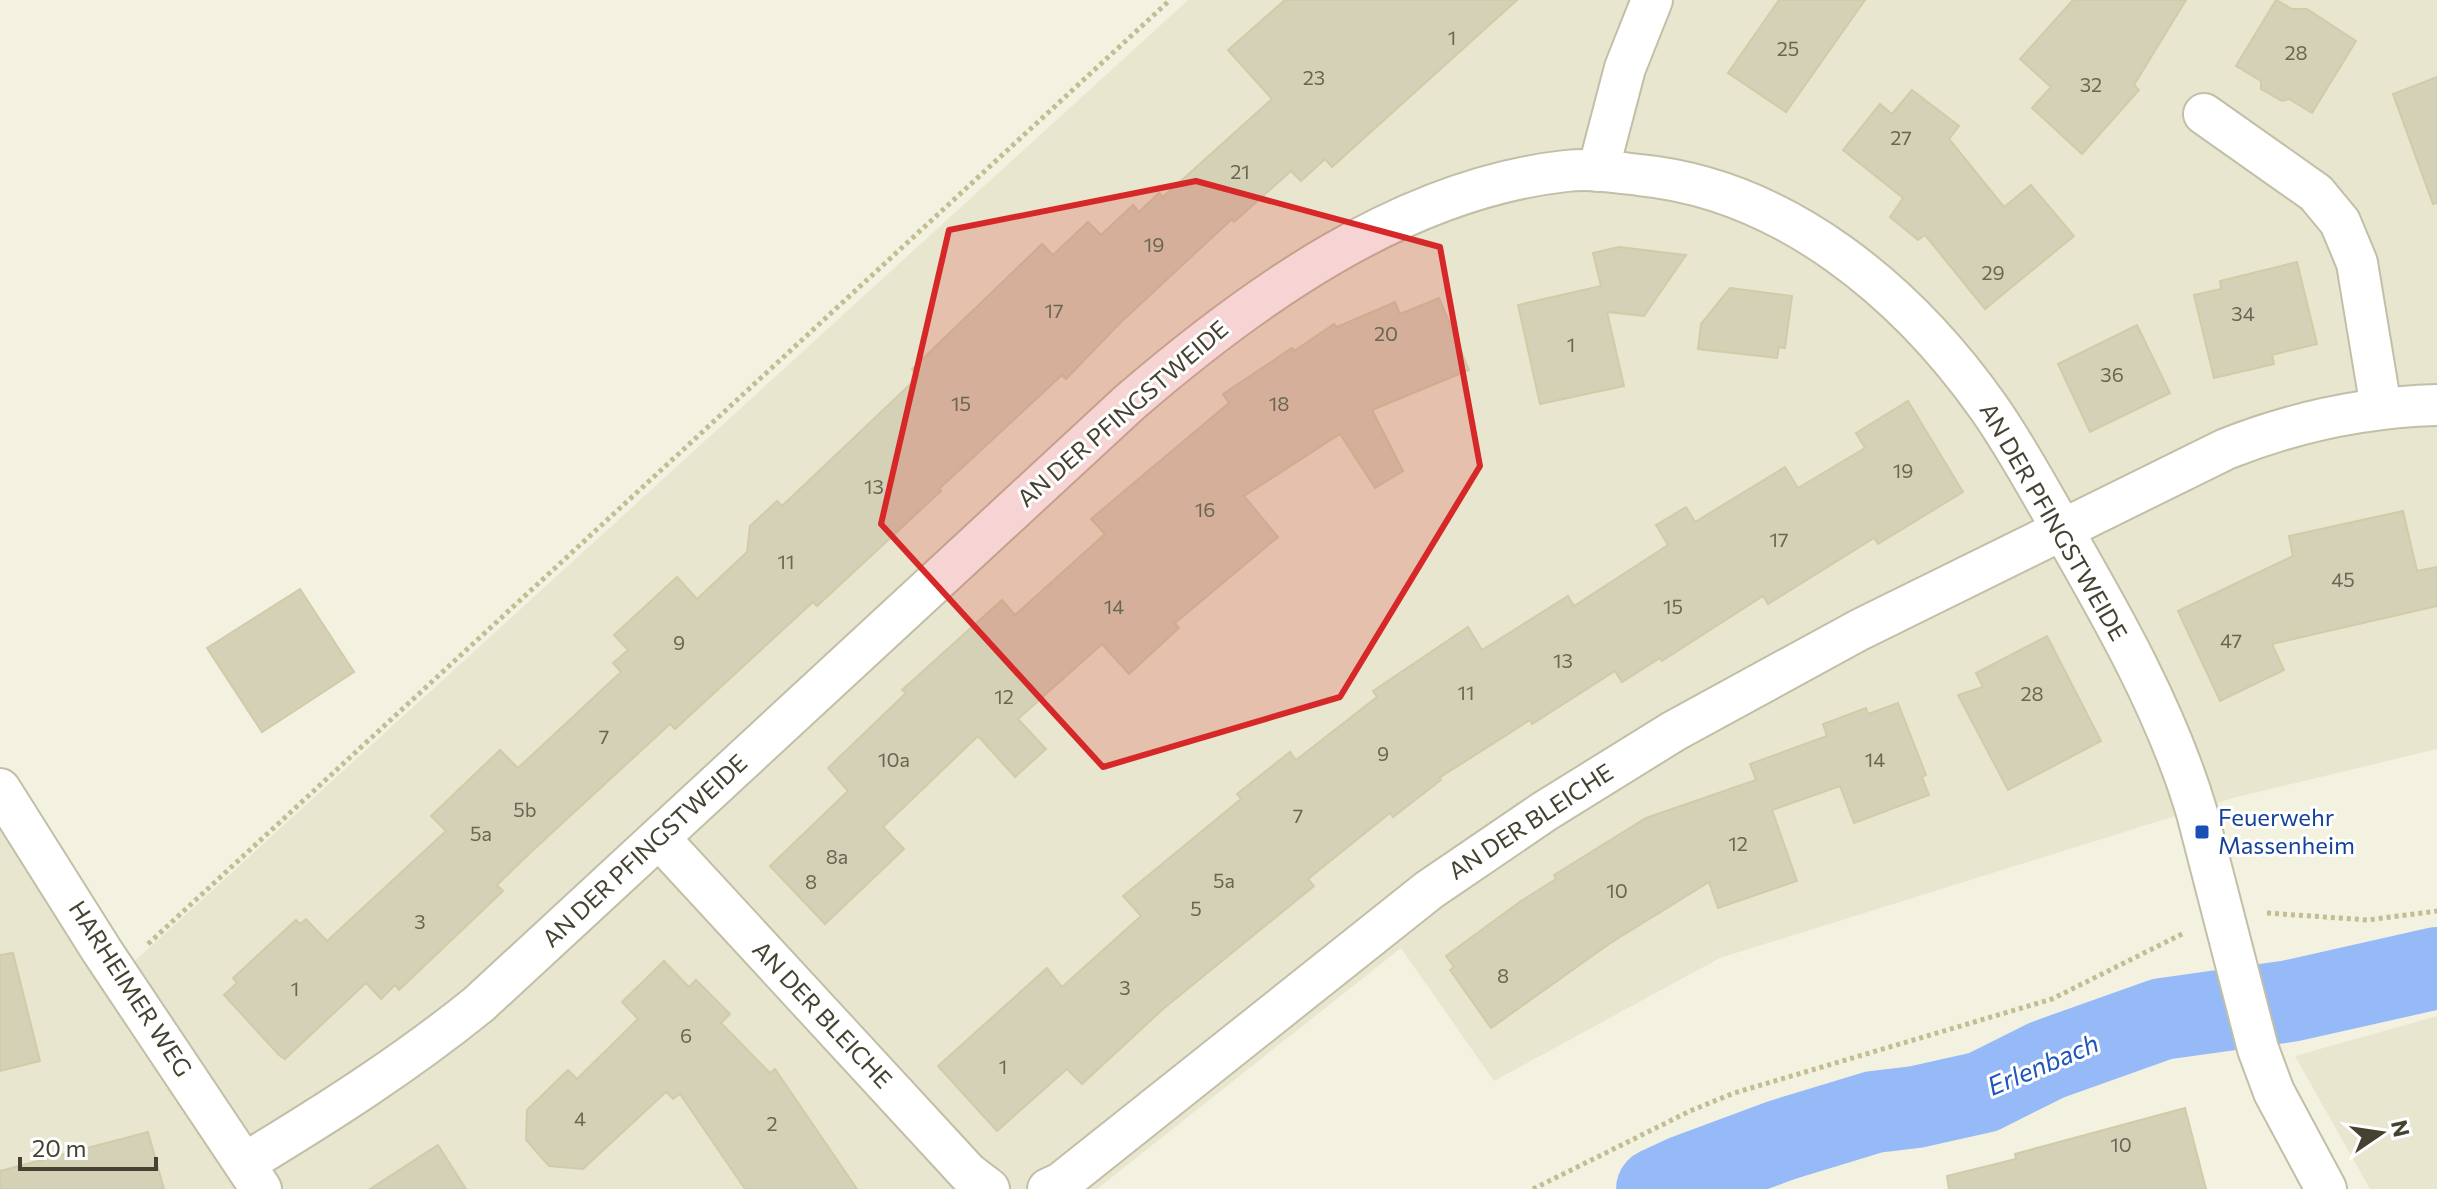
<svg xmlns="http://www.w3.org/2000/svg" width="2437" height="1189" font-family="Commissioner,sans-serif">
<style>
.residential{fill:#e8e6cf}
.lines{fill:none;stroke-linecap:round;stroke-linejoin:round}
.river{stroke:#96b9f8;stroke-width:82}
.building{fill:#d5d1b6;stroke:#d1cba8;stroke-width:2}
.street-casing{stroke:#c2bfa6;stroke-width:44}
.path{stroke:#c2bd93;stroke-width:5;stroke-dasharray:4 4;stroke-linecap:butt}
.street{stroke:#fff;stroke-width:40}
.marked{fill:#d62828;fill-opacity:0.2;stroke:#d62828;stroke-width:6;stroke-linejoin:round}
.transit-dot{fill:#1a4fb4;stroke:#fff;stroke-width:3}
.labels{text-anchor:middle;stroke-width:6;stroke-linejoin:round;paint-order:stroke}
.number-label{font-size:20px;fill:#696653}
.street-label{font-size:24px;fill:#454232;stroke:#fff}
.transit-label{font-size:24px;fill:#164399;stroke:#fff;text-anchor:start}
.water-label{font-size:26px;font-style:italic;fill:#2056bb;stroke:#fff}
</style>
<rect width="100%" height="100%" fill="#f3f2e1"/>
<g class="residential">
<path d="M1188 0H2437V749L2233 798 1720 958 1494 1081 1401 948 1097 1189H0V828L103 990Z"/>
<path d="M2437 1016V1189H2370L2295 1056Z"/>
</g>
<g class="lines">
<path class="river" d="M1657 1189 1685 1176 1782 1140 1874 1112 1916 1107 1983 1092 2047 1060 2162 1019 2290 1001 2437 968"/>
</g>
<g class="building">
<path d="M1285 0H1517L1332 167 1325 159 1301 181 1291 171 1234 222 1232 219 1120 323 1066 379 1062 375 939 489 941 491 817 606 813 602 675 729 670 724 531 852 497 885 503 891 399 990 395 985 381 999 366 983 285 1059 279 1055 224 995 237 983 233 978 296 920 300 924 306 919 327 941 446 831 431 816 500 750 518 768 621 672 613 663 628 650 614 635 677 577 697 599 747 552 750 526 777 501 782 506 919 376 912 369 1042 244 1053 255 1088 222 1101 235 1133 205 1139 212 1159 193 1163 197 1272 99 1228 50Z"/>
<path d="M1779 0H1865L1786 112 1728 73Z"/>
<path d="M2073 0H2186L2134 85 2139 90 2082 154 2032 108 2051 87 2020 59Z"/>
<path d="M2276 0 2292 9H2307L2356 41 2312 113 2289 99 2282 101 2261 89V81L2236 66Z"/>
<path d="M2437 77V203L2433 204 2393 94Z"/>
<path d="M1912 90 1959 126 1949 139 2004 207 2031 185 2074 236 1985 309 1925 235 1918 240 1890 217 1903 198 1843 150 1880 104 1892 114Z"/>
<path d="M1619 247 1686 255 1644 316 1607 312 1624 386 1540 404 1518 305 1601 286 1593 253Z"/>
<path d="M2297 262 2317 344 2272 355 2274 364 2214 378 2194 295 2221 289 2220 281Z"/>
<path d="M1730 288 1792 296 1785 348 1779 347 1777 358 1698 349 1701 324Z"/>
<path d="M1439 298 1469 370 1372 410 1403 471 1375 488 1340 434 1244 496 1278 537 1175 623 1179 628 1129 674 1102 644 1018 719 1046 749 1015 777 978 736 883 827 904 849 825 924 770 866 848 791 828 768 906 693 902 690 1002 600 1015 615 1105 534 1091 519 1229 403 1223 394 1292 348 1294 351 1334 324 1337 327 1395 302 1400 314Z"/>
<path d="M2137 325 2170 393 2090 432 2058 364Z"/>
<path d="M1908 401 1963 492 1878 544 1874 538 1768 604 1763 596 1662 661 1660 658 1622 682 1615 671 1532 724 1530 720 1439 778 1441 780 1393 817 1390 813 1308 879 1314 886 1163 1009 1082 1084 1067 1069 997 1131 938 1066 1047 968 1062 987 1141 916 1123 896 1241 799 1237 794 1290 752 1296 760 1377 697 1373 691 1468 627 1482 650 1568 596 1574 606 1668 545 1656 525 1686 507 1695 522 1785 467 1798 488 1865 448 1856 433Z"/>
<path d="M2403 511 2417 571 2437 567V606L2272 644 2284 670 2220 701 2178 611 2293 556 2289 536Z"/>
<path d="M300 589 354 672 262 732 207 648Z"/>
<path d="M2047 636 2101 741 2008 790 1958 695 1983 687 1976 673Z"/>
<path d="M1898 703 1926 775 1922 777 1929 795 1854 823 1840 786 1772 810 1797 881 1718 908 1709 882 1609 944 1491 1028 1450 970 1454 967 1446 956 1521 901 1556 879 1554 875 1646 818 1756 780 1750 764 1827 736 1823 724 1866 708 1868 714Z"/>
<path d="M13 953 40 1061 0 1071V955Z"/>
<path d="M664 961 689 987 696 980 730 1014 721 1023 770 1073 775 1069 857 1189H745L680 1094 673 1099 666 1092 583 1169 549 1166 526 1140 527 1110 568 1070 577 1079 638 1019 622 1002Z"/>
<path d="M2185 1108 2206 1189H1949L1947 1176 2016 1159 2015 1154Z"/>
<path d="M148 1132 164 1189H0V1171Z"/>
<path d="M438 1145 466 1189H370Z"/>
</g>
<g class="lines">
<defs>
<g id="street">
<path d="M2204 114 2316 193 2340 222 2357 263 2381 408"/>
<path d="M1598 171 1625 68 1652 0"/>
<path d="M0 789 102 951 261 1189"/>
<path d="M659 838 968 1173 989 1189"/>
<path d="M245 1163C326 1114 405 1064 479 1004L1130 402C1252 297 1402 189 1566 171 1590 168 1615 172 1639 175 1785 189 1907 292 1989 408 2013 442 2033 479 2054 515 2108 609 2166 708 2197 813L2258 1049 2274 1092 2326 1189"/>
<path d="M1048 1189 1061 1183 1429 890 1545 811 1674 731 1859 630 2226 449C2294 422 2364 407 2437 405"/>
</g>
</defs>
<use href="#street" class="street-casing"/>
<g class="path">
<path d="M2267 913 2368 920 2437 911"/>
<path d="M148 944 1170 0"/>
<path d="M1533 1189 1690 1111 1734 1093 2052 999 2184 933"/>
</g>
<use href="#street" class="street"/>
</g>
<path class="marked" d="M1196 181 1440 247 1480 466 1340 697 1103 767 881 524 949 230Z"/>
<rect class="transit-dot" x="2194" y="824" width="16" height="16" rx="4"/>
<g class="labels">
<g class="number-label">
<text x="1452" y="45">1</text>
<text x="1788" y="56">25</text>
<text x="2296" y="60">28</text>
<text x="1314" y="85">23</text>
<text x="2091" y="92">32</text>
<text x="1901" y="145">27</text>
<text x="1240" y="179">21</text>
<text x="1154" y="252">19</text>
<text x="1993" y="280">29</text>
<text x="1054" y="318">17</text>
<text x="2243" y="321">34</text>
<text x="1386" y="341">20</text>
<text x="1571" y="352">1</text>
<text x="2112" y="382">36</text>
<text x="961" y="411">15</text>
<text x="1279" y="411">18</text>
<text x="1903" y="478">19</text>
<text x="874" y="494">13</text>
<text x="1205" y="517">16</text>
<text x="1779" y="547">17</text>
<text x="786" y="569">11</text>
<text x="2343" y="587">45</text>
<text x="1114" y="614">14</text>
<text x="1673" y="614">15</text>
<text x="2231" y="648">47</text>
<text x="679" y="650">9</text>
<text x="1563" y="668">13</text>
<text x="1466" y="700">11</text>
<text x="2032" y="701">28</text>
<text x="1004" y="704">12</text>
<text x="604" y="744">7</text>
<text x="1383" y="761">9</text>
<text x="894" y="767">10a</text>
<text x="1875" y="767">14</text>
<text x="525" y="817">5b</text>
<text x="1298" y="823">7</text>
<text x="481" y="841">5a</text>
<text x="1738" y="851">12</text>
<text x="837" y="864">8a</text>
<text x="1224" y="888">5a</text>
<text x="811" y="889">8</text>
<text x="1617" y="898">10</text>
<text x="1196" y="916">5</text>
<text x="420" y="929">3</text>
<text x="1503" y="983">8</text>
<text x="1125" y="995">3</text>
<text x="295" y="996">1</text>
<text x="686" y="1043">6</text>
<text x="1003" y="1074">1</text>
<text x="580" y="1126">4</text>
<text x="772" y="1131">2</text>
<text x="2121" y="1152">10</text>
</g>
<g class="street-label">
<text transform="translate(1123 414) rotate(-41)" y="8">AN DER PFINGSTWEIDE</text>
<text transform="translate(2053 522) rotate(60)" y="8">AN DER PFINGSTWEIDE</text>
<text transform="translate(1531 822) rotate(-33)" y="8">AN DER BLEICHE</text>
<text transform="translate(645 851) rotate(-43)" y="8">AN DER PFINGSTWEIDE</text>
<text transform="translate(130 989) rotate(57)" y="8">HARHEIMER WEG</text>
<text transform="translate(822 1015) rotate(47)" y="8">AN DER BLEICHE</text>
</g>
<g class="transit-label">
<text x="2218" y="826">Feuerwehr<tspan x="2218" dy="28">Massenheim</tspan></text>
</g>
<g class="water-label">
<text transform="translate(2043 1065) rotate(-23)" y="9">Erlenbach</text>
</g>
</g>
<g transform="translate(2381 1133) rotate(77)" stroke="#ffffff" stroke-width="6" paint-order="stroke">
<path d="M0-6L14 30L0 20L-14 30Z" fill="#454232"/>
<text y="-12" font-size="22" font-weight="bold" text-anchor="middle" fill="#454232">N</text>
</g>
<path d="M20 1157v12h136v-12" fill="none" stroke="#454232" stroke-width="4"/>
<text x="32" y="1157" font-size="24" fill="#454232" stroke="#ffffff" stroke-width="6" paint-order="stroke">20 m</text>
</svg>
